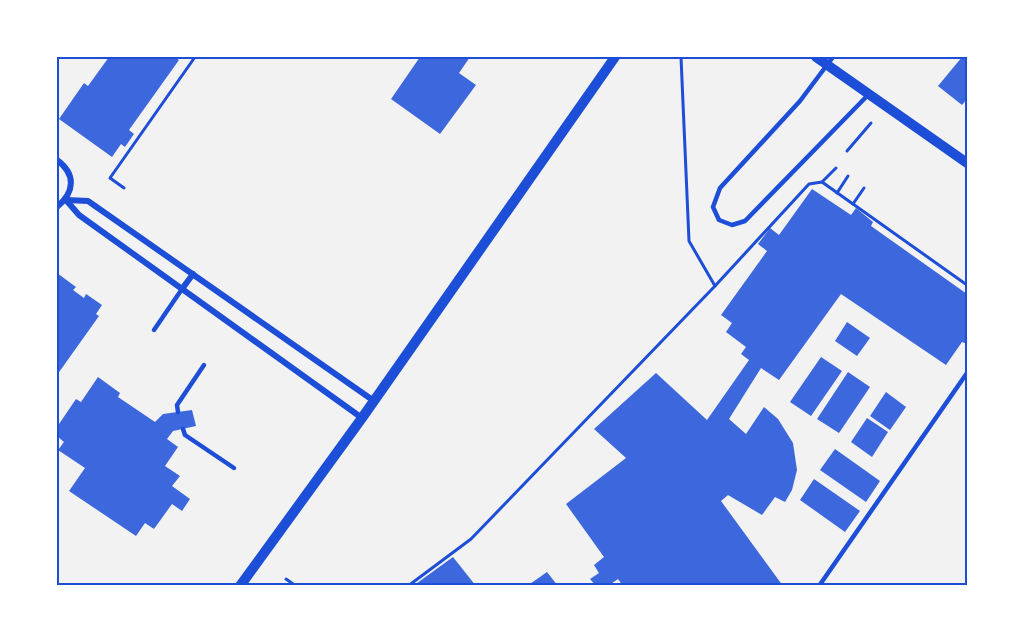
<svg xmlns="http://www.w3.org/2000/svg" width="1024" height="643" font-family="'Crimson Pro',serif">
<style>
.building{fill:#3d67dc}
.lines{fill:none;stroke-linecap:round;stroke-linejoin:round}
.path{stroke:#1d4ed8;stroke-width:3}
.service{stroke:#1d4ed8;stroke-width:4.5}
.minor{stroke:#1d4ed8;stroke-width:6}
.tertiary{stroke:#1d4ed8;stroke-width:10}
.neatline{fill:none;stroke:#1d4ed8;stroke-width:2}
</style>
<rect width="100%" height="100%" fill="#f2f2f2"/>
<g class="building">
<path d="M109 57H174L179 60 129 130 134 134 125 147 121 144 112 157 59 119 84 83 88 86Z"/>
<path d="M420 57H470L459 73 476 85 440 134 391 99Z"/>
<path d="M962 57H967V99L962 105 938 86Z"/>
<path d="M812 189 851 215 856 208 873 222 871 226 967 294V344L962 342 946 365 841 294 779 380 761 368 729 419 746 434 764 407 778 419 793 443 797 470 792 490 785 502 775 497 762 515 728 495 721 501 783 586H623L618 579 608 586H596L590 579 599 573 594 565 604 557 566 504 626 458 594 429 656 373 707 420 749 360 741 354 746 347 726 332 732 323 721 315 767 251 758 244 770 228 779 235Z"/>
<path d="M57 273 76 287 73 290 84 298 86 294 102 305 96 314 99 316 57 375Z"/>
<path d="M847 322 870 338 857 356 835 341Z"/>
<path d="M821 357 842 371 811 416 790 402Z"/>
<path d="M848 372 870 387 839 433 817 419Z"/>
<path d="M98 377 120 393 118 397 155 422 163 414 192 410 196 426 173 431 167 439 178 447 165 466 180 476 172 486 190 499 182 511 172 504 154 529 145 523 136 536 69 491 85 468 58 450 64 442 57 436V427L76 399 81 402Z"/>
<path d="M886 392 906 407 890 430 870 416Z"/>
<path d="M867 418 888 432 872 457 851 442Z"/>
<path d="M835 449 880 481 866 502 820 470Z"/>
<path d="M814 479 860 511 845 532 800 500Z"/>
<path d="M453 557 476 586H413Z"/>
<path d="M547 572 558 586H527Z"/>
</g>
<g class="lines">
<g class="path">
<path d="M681 57 689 241 715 286"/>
<path d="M847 151 871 123"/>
<path d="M822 182 967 285"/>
<path d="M124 188 110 178 195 57"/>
<path d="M837 193 848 176"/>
<path d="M853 204 864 188"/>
<path d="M286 579 296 586"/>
<path d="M408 586 471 539 715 286 809 184 822 182 836 168"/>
</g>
<g class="service">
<path d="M833 57 800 101 720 188 713 207 719 220 732 225 745 221 869 94"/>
<path d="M154 330 182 289"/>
<path d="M178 412 177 405 204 365"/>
<path d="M183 429 185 435 234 468"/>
<path d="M819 586 967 373"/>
</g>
<g class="minor">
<path d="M57 160C76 174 75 192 57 207"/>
<path d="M66 200 88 201 374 401"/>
<path d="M66 200 79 215 362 418"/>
<path d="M182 289 193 274"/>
</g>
<g class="tertiary">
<path d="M816 57 967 163"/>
<path d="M240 586 362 418 615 57"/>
</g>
</g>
<rect width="1024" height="643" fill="none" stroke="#ffffff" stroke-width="117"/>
<rect x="58" y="58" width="908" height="526" class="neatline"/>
</svg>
